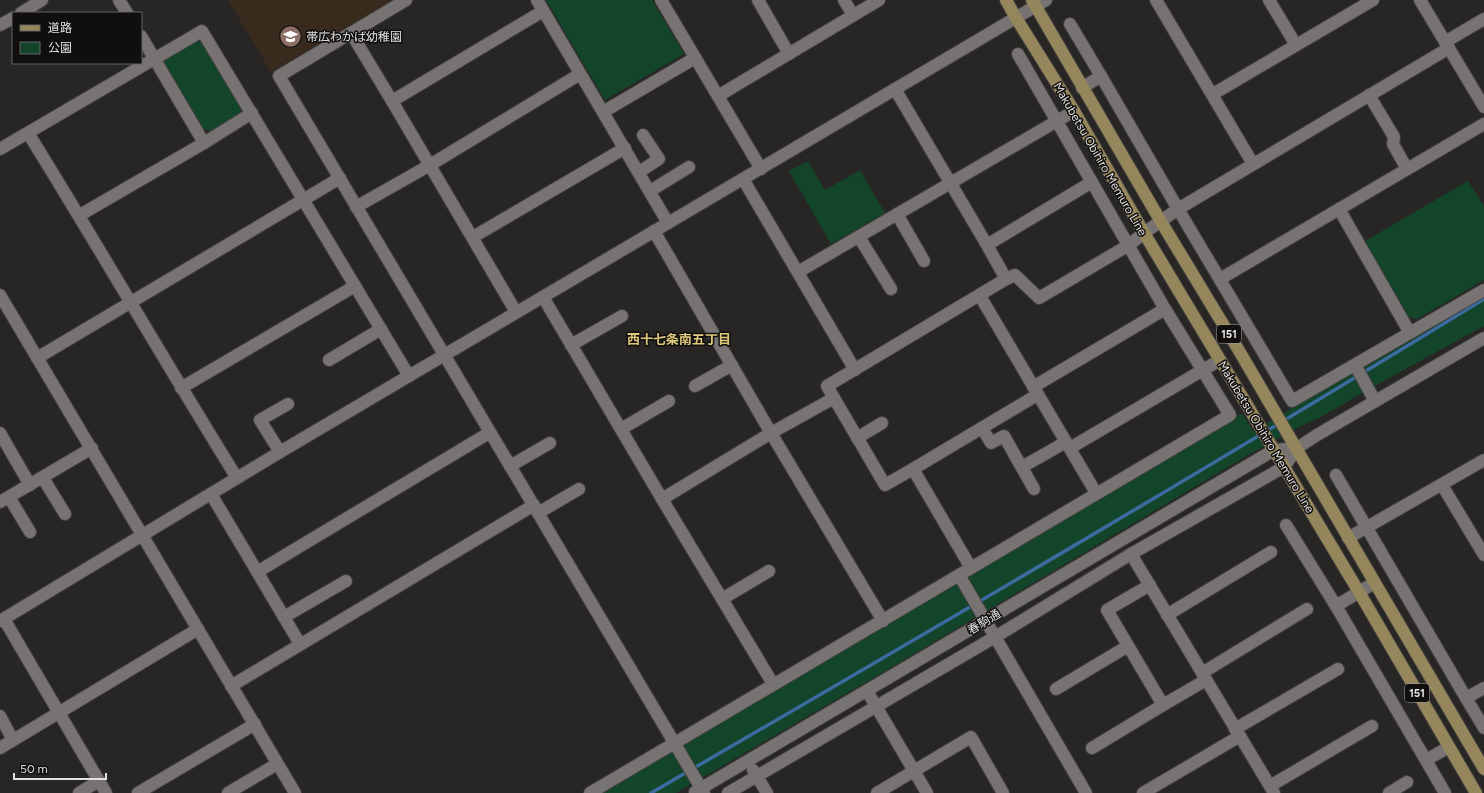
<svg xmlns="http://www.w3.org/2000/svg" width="1484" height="793" font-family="Figtree,'Noto Sans JP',sans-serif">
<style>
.education{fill:#392a1e}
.green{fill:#124529}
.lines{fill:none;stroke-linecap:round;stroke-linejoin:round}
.stream{stroke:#3c6b9f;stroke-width:3.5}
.minor-casing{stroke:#434140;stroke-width:14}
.major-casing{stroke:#434140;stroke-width:14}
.minor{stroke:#767372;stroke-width:12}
.major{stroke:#95875b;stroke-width:12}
.labels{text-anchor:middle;stroke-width:3;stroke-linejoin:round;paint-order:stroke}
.shield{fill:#100f0e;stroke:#a4a2a1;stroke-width:1}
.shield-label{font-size:11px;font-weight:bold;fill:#e3e1e0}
.poi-label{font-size:12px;fill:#e3e1e0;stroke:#100f0e;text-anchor:start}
.street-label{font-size:12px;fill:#e3e1e0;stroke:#100f0e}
.neighbourhood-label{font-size:13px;font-weight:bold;fill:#dec97c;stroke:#100f0e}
</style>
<rect width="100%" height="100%" fill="#282625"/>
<path class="education" d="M228 0H389L390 2 271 72Z"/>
<g class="green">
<path d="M546 0H652L684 54 605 100Z"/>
<path d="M194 40 205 44 241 105 240 115 211 131 203 129 162 59Z"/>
<path d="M808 161 825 190 860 170 885 213 831 244 789 171Z"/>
<path d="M1468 181 1484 206V280L1417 319 1409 317 1365 241Z"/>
<path d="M1484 295V326L1380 383 1319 418 1303 425 1250 454 875 677 676 793H602L952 587 1242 413 1253 431Z"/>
</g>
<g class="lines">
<path class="stream" d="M651 793C930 631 1209 468 1484 299"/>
<defs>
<g id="minor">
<path d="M119 0 127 13"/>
<path d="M406 0 279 76 704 793"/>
<path d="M537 0 668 223"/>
<path d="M661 0 761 169"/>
<path d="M758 0 789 54"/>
<path d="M844 0 853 15"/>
<path d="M1156 0 1253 164"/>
<path d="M1269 0 1296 45"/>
<path d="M1420 0 1484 107"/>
<path d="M21 13 42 0"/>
<path d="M1070 24 1101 76"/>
<path d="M0 25 13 18"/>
<path d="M351 33 392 101 516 312"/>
<path d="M141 36 204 143"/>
<path d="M1445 42 1484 19"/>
<path d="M1082 88 1101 76 1178 209 1292 401 1484 290"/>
<path d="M895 89 987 245 1006 279"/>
<path d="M1213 94 1373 0"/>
<path d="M1369 95 1394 137 1393 144 1407 169"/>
<path d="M718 96 879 0"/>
<path d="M392 101 543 11"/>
<path d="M603 112 695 58"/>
<path d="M28 133C99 247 166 364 237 478"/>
<path d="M0 149 202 31 409 376"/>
<path d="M639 172 659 159 643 135"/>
<path d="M743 179 855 370"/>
<path d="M650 191 689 167"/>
<path d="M356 207 430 165 580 74"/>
<path d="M1339 209 1410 333"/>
<path d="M897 214 924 261"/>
<path d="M80 215 204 143 252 113"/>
<path d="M654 231 771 433 883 621"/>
<path d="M473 237 625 148"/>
<path d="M859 237 891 289"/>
<path d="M987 245 1092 182"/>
<path d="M798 272 1074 111"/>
<path d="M1220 279 1484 124"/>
<path d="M0 295 295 793"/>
<path d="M980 296 1096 493"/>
<path d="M543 297 662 499 773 684"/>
<path d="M571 345 622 316"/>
<path d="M37 358 340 178"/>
<path d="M329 360 381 329"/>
<path d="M1355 365 1375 401"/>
<path d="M695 386 732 365"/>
<path d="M1033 387 1165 309"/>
<path d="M181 388 355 286"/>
<path d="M834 398 885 485 913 469"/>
<path d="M982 428 991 443 1004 436 1034 489"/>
<path d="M621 429 669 401"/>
<path d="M0 433 30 485"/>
<path d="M857 438 882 423"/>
<path d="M1070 448 1220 360"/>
<path d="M280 452 260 420 288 404"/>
<path d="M510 466 550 443"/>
<path d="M1022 467 1066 442"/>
<path d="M1336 475 1466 698"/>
<path d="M43 478 65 514"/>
<path d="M1442 485 1484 555"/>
<path d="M211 494 300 644"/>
<path d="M9 497 30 532"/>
<path d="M662 499 771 433 834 398 827 386 1006 279 1015 275 1039 298 1129 245 1144 233 1178 209 1449 48"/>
<path d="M0 502 92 448"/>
<path d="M538 513 579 489"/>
<path d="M1286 525 1336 606"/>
<path d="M1348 538 1484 460"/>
<path d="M1131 554 1274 793"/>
<path d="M971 568 913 469 1037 395"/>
<path d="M257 572 489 433"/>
<path d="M959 575 1086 793"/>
<path d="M1374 583 1336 606 1445 793"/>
<path d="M1150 585 1107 610 1163 705 1206 680"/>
<path d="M722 599 769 571"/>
<path d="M1167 615 1271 552"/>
<path d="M284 617 346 581"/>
<path d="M4 619 106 793"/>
<path d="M0 621 280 452 1046 0"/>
<path d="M1202 673 1307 609"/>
<path d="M231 686 534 505"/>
<path d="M1484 688 1466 698 1484 728"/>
<path d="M1056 689 1128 646"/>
<path d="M867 691 927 793"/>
<path d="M0 716 13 740"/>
<path d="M1235 729 1338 669"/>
<path d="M0 748 198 629"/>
<path d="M1092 748 1163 705"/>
<path d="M1426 760 1449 747"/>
<path d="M753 770 767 793"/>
<path d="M1270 786 1372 726"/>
<path d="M695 792 1274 450 1297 448"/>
<path d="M79 793 99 781"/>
<path d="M138 793 255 724"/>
<path d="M228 793 277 764"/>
<path d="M590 793 1230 415 1165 309 1018 54"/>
<path d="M728 793 995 637 1131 554 1284 467 1297 448 1317 435 1484 338"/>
<path d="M877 793 971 737 1003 793"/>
<path d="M1143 793 1240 736"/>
<path d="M1389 793 1407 782"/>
</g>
<g id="major">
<path d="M1006 0 1016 18 1074 111 1144 233 1359 592 1476 793"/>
<path d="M1032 0 1160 220 1238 349 1484 769"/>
</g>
</defs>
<use href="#minor" class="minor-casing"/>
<use href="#major" class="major-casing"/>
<use href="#minor" class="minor"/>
<use href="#major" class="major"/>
</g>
<defs>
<symbol id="school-disc" viewBox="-11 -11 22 22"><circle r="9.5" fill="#8d6e63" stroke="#100f0e"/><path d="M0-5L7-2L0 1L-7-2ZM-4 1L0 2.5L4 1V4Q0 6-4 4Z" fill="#fff"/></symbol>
</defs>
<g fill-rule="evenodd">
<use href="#school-disc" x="278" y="24" width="25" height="25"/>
</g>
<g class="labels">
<g class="shield">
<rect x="1217" y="325" width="24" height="18" rx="3"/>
<rect x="1405" y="684" width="24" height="18" rx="3"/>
</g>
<g class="shield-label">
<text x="1229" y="338">151</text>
<text x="1417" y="697">151</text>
</g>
<g class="poi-label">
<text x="306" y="41">帯広わかば幼稚園</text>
</g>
<g class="street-label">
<text transform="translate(1100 159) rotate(60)" y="4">Makubetsu Obihiro Memuro Line</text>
<text transform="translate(1266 437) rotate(59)" y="4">Makubetsu Obihiro Memuro Line</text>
<text transform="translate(984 622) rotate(-31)" y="4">春駒通</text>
</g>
<g class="neighbourhood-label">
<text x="679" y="344">西十七条南五丁目</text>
</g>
</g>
<rect x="12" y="12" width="130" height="52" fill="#100f0e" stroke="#646362"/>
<rect x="20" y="25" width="20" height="6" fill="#95875b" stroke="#646362"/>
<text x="48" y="32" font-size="12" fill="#e3e1e0">道路</text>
<rect x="20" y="42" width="20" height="12" fill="#124529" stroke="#646362"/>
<text x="48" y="52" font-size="12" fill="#e3e1e0">公園</text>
<path d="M14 773v6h92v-6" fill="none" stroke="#e3e1e0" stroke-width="2"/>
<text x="20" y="773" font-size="12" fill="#e3e1e0" stroke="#100f0e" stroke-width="3" paint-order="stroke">50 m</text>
</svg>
